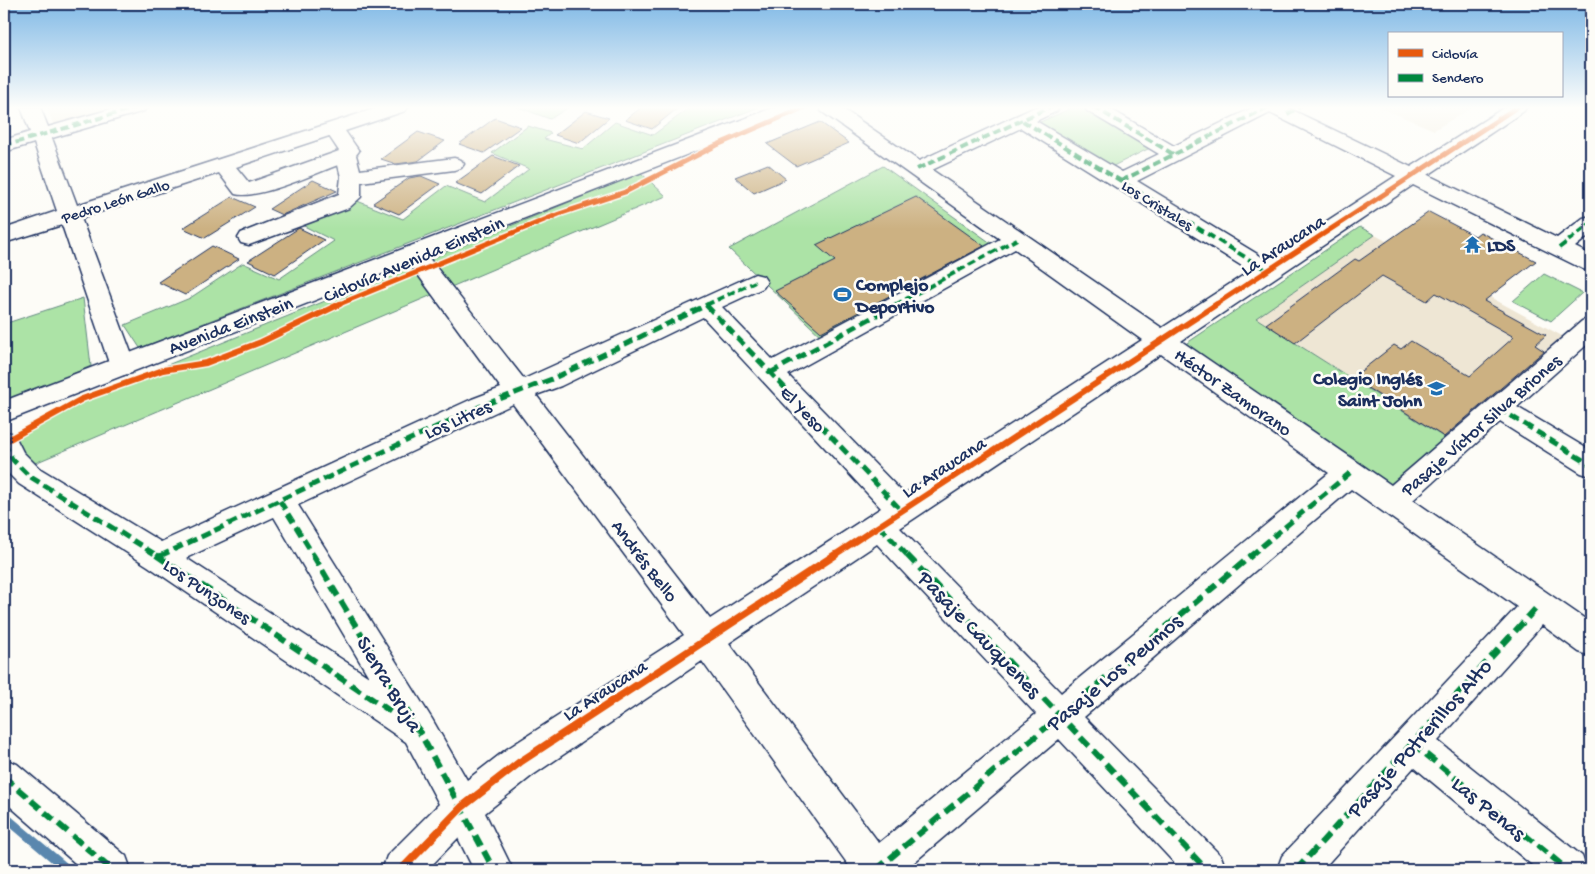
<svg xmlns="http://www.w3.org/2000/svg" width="1595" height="874" font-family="'Gochi Hand',sans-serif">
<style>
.built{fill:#eee6d4}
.green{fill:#ace3a6;stroke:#648982}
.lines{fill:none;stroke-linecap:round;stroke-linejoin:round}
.stream{stroke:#5a87ae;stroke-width:9}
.building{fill:#ccb182;stroke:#1b2f5e}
.minor-casing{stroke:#1b2f5e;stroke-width:3}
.major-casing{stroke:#1b2f5e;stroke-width:3}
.minor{fill:#fdfcf7;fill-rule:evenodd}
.major{fill:#fdfcf7;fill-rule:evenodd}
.quiet-far2{stroke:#00873e;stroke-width:4;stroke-dasharray:8 4;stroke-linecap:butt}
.quiet-far1{stroke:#00873e;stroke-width:5;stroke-dasharray:10 5;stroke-linecap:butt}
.quiet{stroke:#00873e;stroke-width:6;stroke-dasharray:12 6;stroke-linecap:butt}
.cycleway-far2-casing{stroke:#fdfcf7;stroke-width:8}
.cycleway-far1-casing{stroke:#fdfcf7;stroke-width:9}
.cycleway-casing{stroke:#fdfcf7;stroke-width:11}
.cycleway-far2{stroke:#e8590c;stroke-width:5}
.cycleway-far1{stroke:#e8590c;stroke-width:6}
.cycleway{stroke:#e8590c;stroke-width:8}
.labels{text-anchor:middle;stroke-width:5;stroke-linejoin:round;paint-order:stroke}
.far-street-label{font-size:16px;fill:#1b2f5e;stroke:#fdfcf7}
.street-label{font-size:19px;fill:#1b2f5e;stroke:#fdfcf7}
.poi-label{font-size:19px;font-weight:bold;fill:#1b2f5e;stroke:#fdfcf7;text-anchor:start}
.near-street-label{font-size:22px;fill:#1b2f5e;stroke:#fdfcf7}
</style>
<rect width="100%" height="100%" fill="#fdfcf7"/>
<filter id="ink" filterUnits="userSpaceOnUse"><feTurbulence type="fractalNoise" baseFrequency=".02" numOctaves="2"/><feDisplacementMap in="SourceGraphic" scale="10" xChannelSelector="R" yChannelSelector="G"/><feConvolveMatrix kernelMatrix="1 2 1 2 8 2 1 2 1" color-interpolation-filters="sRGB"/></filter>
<g filter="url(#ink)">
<g class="built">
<path d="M47 107H114L53 124Z"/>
<path d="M1379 107H1473L1434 130Z"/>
<path d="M1375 235 1562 336 1448 440 1256 318Z"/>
</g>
<g class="green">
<path d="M518 107H569L550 119Z"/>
<path d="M691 107H759L140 348 125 325 190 298 243 263 279 279 334 241 300 224 347 197 403 219 446 186 485 202 529 169 492 153 528 126 551 133 544 139 583 149 615 122 653 135Z"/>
<path d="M1074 107H1081L1152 147 1111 167 1038 123Z"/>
<path d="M883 166 995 246 824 339 729 249Z"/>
<path d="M641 173 666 196 28 466 7 436 81 400Z"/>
<path d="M1360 227 1375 235 1256 318 1448 440 1391 493 1184 345Z"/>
<path d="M1544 274 1582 293 1551 321 1513 301Z"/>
<path d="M83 298 91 366 4 404V324Z"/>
</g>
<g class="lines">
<path class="stream" d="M4 816 68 870"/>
</g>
<g class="building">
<path d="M642 107H679L652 129 625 120Z"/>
<path d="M586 111 609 118 579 143 555 135Z"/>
<path d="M495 118 521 127 484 153 459 144Z"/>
<path d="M820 122 849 143 796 166 767 144Z"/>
<path d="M418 132 445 141 418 161 396 164 381 159Z"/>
<path d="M493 156 519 166 482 194 455 183Z"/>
<path d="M768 164 786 179 754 193 735 177Z"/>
<path d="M421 176 440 184 399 214 373 203 409 178Z"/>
<path d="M313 180 337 191 282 215 269 209Z"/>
<path d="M232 197 255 207 205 238 183 228Z"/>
<path d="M916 197 984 246 821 332 775 291 835 261 816 245Z"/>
<path d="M1429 212 1475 236 1480 232 1536 261 1484 301 1546 335 1535 345 1544 351 1444 437 1352 378 1394 345 1401 349 1411 341 1470 376 1514 337 1436 293 1427 301 1382 276 1295 343 1266 324 1355 259 1359 261Z"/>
<path d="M299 228 324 240 275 274 248 261Z"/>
<path d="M212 246 239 259 185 295 158 282Z"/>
</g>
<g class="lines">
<defs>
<g id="minor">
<path d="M21 107H40L48 127 118 107H147L144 111 52 138 77 205 380 107H408L405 111 345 131 359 151 356 155 360 170 454 158 461 160 464 164 461 168 454 170 361 182V197L349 208 249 245 241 243 238 238 241 233 339 194 341 177 338 165C314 174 258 200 235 194L219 173 81 218 136 366 132 373 123 375 114 373 110 366 62 225 4 243V229L57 211 34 143 4 152V140L30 132ZM329 136 339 151 249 183 236 167Z"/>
<path d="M819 107H840L919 161 1035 107H1059L1057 111 1036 121 1122 172 1159 154 1087 111 1085 107H1107L1174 146 1254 107H1286L1411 167 1505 107H1526L1524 111 1428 175 1557 238 1583 218 1591 216V234L1575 247 1591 255V271L1583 269 1413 185 1181 341 1391 485 1582 321 1591 318V341L1517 407 1591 451V476L1581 473 1500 422 1413 500 1591 623V656L1579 652 1542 625 1438 741 1582 856 1587 870H1538L1414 767 1322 870H1277L1282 856 1517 607 1351 489 1084 717 1221 856 1226 870H1181L1059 739 905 870H852L702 661 533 775 485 813 513 870H474L458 838 427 870H382L387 856 439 804 406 742 148 566 19 484 4 469V431L14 434 23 452 39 468 161 542 472 399 501 388 402 253 405 248 413 246 421 248 524 379 755 274 763 276 767 282 763 288 722 307 773 360 1000 239 821 111ZM1270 113 1396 176 1267 260 1137 181ZM1021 128 1250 271 1162 328 932 170ZM1015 249 1142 340 904 494 788 375ZM703 317 881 508 710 619 536 395 561 386ZM1161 354 1329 473 1061 693 900 528ZM513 404 684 635 507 749 467 780 432 719 298 505ZM274 517 369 677 186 558ZM877 544 1036 714 879 843 729 643Z"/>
<path d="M4 759 17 764 126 856 131 870H83L4 801Z"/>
</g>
<path id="major" d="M775 107H801L798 111 4 422V401Z"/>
</defs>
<use href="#minor" class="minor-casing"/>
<use href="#major" class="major-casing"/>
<use href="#minor" class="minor"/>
<use href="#major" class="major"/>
<g class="quiet-far2">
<path d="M1094 107 1173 154"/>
<path d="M1287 114 1300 107"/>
<path d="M1023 121 1268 271"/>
<path d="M4 146 137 107"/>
<path d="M917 169 1050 107"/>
<path d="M1121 181 1268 107"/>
<path d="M1559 248 1591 223"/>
<path d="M706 305 755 282"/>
<path d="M895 305 1017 239"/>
</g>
<g class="quiet-far1">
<path d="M706 305 902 511"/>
<path d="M770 373 897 304"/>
<path d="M1498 408 1591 465"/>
<path d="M4 442 12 459 29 476 158 556"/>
<path d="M280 501 314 556"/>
<path d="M879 526 908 556"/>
<path d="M160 556 481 406 552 379 709 304"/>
<path d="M1250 556 1351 472"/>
</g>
<g class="quiet">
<path d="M156 555 420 731"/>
<path d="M313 555 418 729 494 870"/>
<path d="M907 555 1207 870"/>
<path d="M159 557 163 555"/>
<path d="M1412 743 1568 870"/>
<path d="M4 777 112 870"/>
<path d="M876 870 1252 555"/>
<path d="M1296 870 1539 605"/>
</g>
<defs>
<g id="cycleway-far2">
<path d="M337 305 559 214 625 192 717 145 805 107"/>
<path d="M1215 305 1517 107"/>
</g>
<g id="cycleway-far1">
<path d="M4 442 82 399 163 370 206 363 261 342 340 304"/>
<path d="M833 556 1217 304"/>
</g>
<path id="cycleway" d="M401 870 462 807 520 762 835 555"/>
</defs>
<use href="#cycleway-far2" class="cycleway-far2-casing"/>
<use href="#cycleway-far1" class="cycleway-far1-casing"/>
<use href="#cycleway" class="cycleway-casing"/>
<use href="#cycleway-far2" class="cycleway-far2"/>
<use href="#cycleway-far1" class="cycleway-far1"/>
<use href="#cycleway" class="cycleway"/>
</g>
</g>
<linearGradient id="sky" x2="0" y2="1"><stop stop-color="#80b9e6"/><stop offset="0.47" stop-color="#fefefb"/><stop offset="1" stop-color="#fefefb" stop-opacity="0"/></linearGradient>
<rect width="1595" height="229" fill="url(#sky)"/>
<defs>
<symbol id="temple-bare" viewBox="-9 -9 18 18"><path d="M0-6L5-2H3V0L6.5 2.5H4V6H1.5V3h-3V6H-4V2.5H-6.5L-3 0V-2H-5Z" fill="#1f6fb2" stroke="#fdfcf7" stroke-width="2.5" paint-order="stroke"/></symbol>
<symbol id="stadium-bare" viewBox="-9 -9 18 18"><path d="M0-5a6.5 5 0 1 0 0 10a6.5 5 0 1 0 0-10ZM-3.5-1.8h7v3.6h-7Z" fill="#1f6fb2" stroke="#fdfcf7" stroke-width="2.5" paint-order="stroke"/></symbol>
<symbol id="school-bare" viewBox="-9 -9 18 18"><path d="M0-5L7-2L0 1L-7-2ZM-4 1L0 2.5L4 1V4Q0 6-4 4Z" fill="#1f6fb2" stroke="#fdfcf7" stroke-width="2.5" paint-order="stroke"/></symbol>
</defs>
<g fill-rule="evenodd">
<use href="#temple-bare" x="1460" y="232" width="25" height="25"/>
<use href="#stadium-bare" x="830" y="282" width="25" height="25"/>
<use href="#school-bare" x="1424" y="376" width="25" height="25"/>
</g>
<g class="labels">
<g class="far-street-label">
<text transform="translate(115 200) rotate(-18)" y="6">Pedro León Gallo</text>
<text transform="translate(1158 204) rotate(32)" y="6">Los Cristales</text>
</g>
<g class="street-label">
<text transform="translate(1282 244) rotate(-33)" y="7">La Araucana</text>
<text transform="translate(413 258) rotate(-23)" y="7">Ciclovía Avenida Einstein</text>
<text transform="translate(230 324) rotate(-21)" y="7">Avenida Einstein</text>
<text transform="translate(1234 391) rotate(35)" y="7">Héctor Zamorano</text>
<text transform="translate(804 408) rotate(46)" y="7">El Yeso</text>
<text transform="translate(457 418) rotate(-24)" y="7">Los Litres</text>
<text transform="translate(1480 424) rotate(-41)" y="7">Pasaje Víctor Silva Briones</text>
<text transform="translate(943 466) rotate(-33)" y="7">La Araucana</text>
<text transform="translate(646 560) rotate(53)" y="7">Andrés Bello</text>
<text transform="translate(208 590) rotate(34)" y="7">Los Punzones</text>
<text transform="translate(604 689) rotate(-33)" y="7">La Araucana</text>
</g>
<g class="poi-label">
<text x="1487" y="251">LDS</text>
<text x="856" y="290">Complejo<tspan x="856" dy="22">Deportivo</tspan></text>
<text x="1422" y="384" text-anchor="end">Colegio Inglés<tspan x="1422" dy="22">Saint John</tspan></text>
</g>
<g class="near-street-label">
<text transform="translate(981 633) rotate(46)" y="8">Pasaje Cauquenes</text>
<text transform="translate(1113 671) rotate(-40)" y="8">Pasaje Los Peumos</text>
<text transform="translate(391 683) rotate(59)" y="8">Sierra Bruja</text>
<text transform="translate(1418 737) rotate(-48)" y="8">Pasaje Potrerillos Alto</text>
<text transform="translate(1490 807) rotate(39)" y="8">Las Penas</text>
</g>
</g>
<rect width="1595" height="874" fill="none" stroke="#fdfcf7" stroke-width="20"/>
<rect x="10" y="10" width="1575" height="854" fill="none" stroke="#1b2f5e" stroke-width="2" filter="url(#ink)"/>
<rect x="1388" y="32" width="175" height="65" fill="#fdfcf7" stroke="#a3aaba"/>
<rect x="1398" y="49" width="25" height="8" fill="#e8590c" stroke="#a3aaba"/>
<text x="1432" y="58" font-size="15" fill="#1b2f5e">Ciclovía</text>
<rect x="1398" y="74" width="25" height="8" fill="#00873e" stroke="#a3aaba"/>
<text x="1432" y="82" font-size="15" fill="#1b2f5e">Sendero</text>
</svg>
